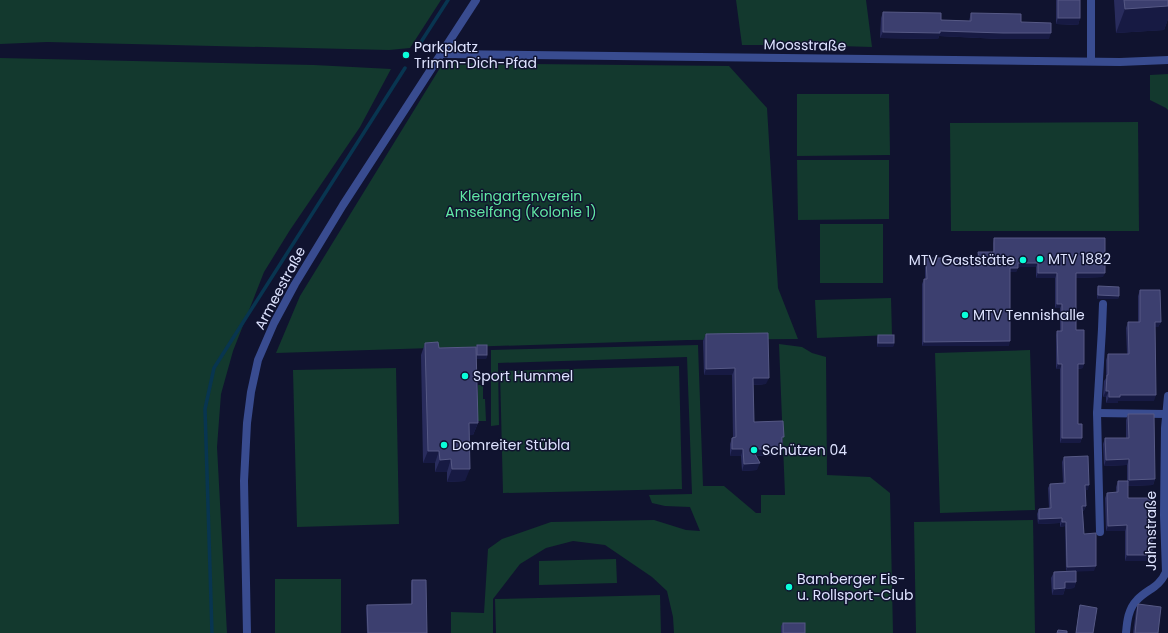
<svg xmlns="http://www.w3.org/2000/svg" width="1168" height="633" font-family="Poppins,sans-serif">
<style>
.green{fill:#13392e}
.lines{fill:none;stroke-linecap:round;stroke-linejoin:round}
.stream{stroke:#083550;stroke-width:3.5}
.street{stroke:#394c90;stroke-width:8}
.wall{fill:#292c5d}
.shaded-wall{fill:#171a43}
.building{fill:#3c3f6f;stroke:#565985}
.poi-dot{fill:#0affda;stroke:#10132f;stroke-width:1.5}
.labels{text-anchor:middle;stroke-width:3;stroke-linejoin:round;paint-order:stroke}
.street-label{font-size:14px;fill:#dee3ff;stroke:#10132f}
.poi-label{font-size:14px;fill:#dee3ff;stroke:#10132f;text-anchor:start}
.park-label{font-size:14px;fill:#61e8a4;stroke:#10132f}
</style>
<rect width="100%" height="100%" fill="#10132f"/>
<g class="green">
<path d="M0 0H441L410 48 389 50 47 42 0 44Z"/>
<path d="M736 0H866L872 47 807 45H742Z"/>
<path d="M0 58 314 65 391 69 360 127 290 230 264 272 233 351 221 394 217 447 227 633H0Z"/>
<path d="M443 63 729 66 767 108 778 288 798 339 688 340 276 353 300 296Z"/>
<path d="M1168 74V110L1166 108 1150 100V75Z"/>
<path d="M797 94H889L890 155 797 156Z"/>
<path d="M1138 122 1139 231H951L950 123Z"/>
<path d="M797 160H889V219L798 220Z"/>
<rect x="820" y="224" width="63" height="59"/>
<path d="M891 298 892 335 817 338 815 300Z"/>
<path d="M779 344 802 347 812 353 826 357 827 475 870 477 890 493 893 633H674L673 617 667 591 652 577 605 545 573 541 546 548 520 564 493 599V633H451V612L484 613 488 549 502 539 551 522 654 520 686 530 700 531 690 507 665 506 652 503 649 495 692 494 687 357 498 363 499 425 491 426V350L698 345 703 486H724L756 513H761V495H785Z"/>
<path d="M1030 350 1035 510 940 513 935 353Z"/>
<path d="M679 366 682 489 503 493 500 371Z"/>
<path d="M396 368 399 524 297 527 293 370Z"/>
<path d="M478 385H483V399H485L486 421H478Z"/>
<path d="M1033 520 1035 633H916L914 522Z"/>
<path d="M616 559 617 583 539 585V561Z"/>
<rect x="275" y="579" width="66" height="54"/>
<path d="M660 595 661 633H496L495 599Z"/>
</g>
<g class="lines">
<g class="stream">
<path d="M421 42 448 0"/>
<path d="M212 633 205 409 214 368 405 68"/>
</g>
<g class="street">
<path d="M441 54 1120 62 1168 60"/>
<path d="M1091 61V0"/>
<path d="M1097 413 1166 414"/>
<path d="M1100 532 1097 413 1102 329 1103 304"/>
<path d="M247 633 244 481 247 423 251 392 258 360 274 323 295 284 343 205 476 0"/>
<path d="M1126 633C1127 622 1128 609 1137 600 1147 589 1159 588 1166 572L1164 515 1165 428 1168 396"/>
</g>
</g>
<g class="wall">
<path d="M1056 0H1080V18L1078 25 1056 24Z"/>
<path d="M1114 0H1168V19L1164 30 1116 33Z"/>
<path d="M883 12 941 20 969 21 971 13 1021 22 1049 39H1001L939 36 938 39 880 38 881 18Z"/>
<path d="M994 238 1103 277 1076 278V330L1083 368 1078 369V424L1082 438 1080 443H1060V369H1056V335L1057 331H1060V308H1055V278H1036V267H1018L1016 272H1010L1009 346H922V284L924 279H925V262L926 258H977L978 252H993V243Z"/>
<path d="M1098 286 1119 296 1118 299H1097V289Z"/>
<path d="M1140 290 1161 322 1158 327H1155L1154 401H1118V403H1106V397H1103L1104 381 1106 378V360L1108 354H1127L1126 328 1128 322H1138V296Z"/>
<path d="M706 334 766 384 753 385 754 422 782 442V449L779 455 756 456 757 470 742 471 741 456H730V444L732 438H733L732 375H704L703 341Z"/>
<path d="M878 335 894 343 893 347H877V338Z"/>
<path d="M425 343 439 348 476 347 477 345 487 355 486 359H476L478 423 473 435H469L465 481 447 482V472H435V463H423L421 355Z"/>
<path d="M1128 414 1155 479 1153 485 1128 486V498L1150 561H1125V531H1106L1105 498 1107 493 1116 492V487L1118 481H1127V465L1104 466 1103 444 1105 438H1126V420Z"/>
<path d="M1064 457 1088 490H1086V506L1084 510 1083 511 1084 534 1094 571H1076V582L1074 588 1065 589 1063 595H1052L1051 578 1054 572 1066 571 1065 526 1060 527V523L1038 524 1037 514 1039 509 1049 508 1048 488 1050 484 1063 483 1062 462Z"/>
<path d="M412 580 427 633H367L366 608 367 605 411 604V583Z"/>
<path d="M1138 604 1158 633H1133L1136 611Z"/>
<path d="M1080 605 1093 633H1076L1079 608Z"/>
<path d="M783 623 805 633H781V626Z"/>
</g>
<g class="shaded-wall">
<path d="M1168 6V19L1164 30 1116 33 1125 9Z"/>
<path d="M1058 18H1080L1078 25 1056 24Z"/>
<path d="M940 31 1051 33 1049 39H1001L939 36 938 39 880 38 883 32Z"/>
<path d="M1018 263H1038L1036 267H1016Z"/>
<path d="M1010 268H1018L1016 272H1008Z"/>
<path d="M1038 273H1057L1055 278H1036Z"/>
<path d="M1076 273H1105L1103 277 1075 278Z"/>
<path d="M1098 295 1119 296 1118 299H1097Z"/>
<path d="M1057 304H1062L1060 308H1055Z"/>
<path d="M1155 322H1161L1158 327H1153Z"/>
<path d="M1010 341 1009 346H922L924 342Z"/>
<path d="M878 343H894L893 347H877Z"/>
<path d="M477 355H487L486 359H475Z"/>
<path d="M1058 364H1062L1060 369H1056Z"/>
<path d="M1078 364H1084L1083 368 1076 369Z"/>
<path d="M735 368 732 375H704L706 369Z"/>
<path d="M753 378H769L766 384 751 385Z"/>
<path d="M1106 391H1109L1106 397H1103Z"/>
<path d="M1120 395H1156L1154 401H1118V403H1106L1109 397Z"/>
<path d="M469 423H478L473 435 464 436Z"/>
<path d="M1062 438H1082L1080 443H1060Z"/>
<path d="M732 449H743L741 456H730Z"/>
<path d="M752 449H782L779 455 749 456Z"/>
<path d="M428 451H439L435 463H423Z"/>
<path d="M451 459 447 472H435L440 460Z"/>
<path d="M1129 459 1127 465 1104 466 1106 460Z"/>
<path d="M760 463 757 470 742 471 744 464Z"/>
<path d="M452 469H470L465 481 447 482Z"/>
<path d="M1155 479 1153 485 1127 486 1129 480Z"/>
<path d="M1085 485H1089L1088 490H1084Z"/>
<path d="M1082 506H1086L1084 510 1081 511Z"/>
<path d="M1062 518 1060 523 1038 524 1039 519Z"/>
<path d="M1062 522H1066L1065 526 1060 527Z"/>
<path d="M1127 525 1125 531H1106L1108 526Z"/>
<path d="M1127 555H1152L1150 561H1125Z"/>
<path d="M1096 566 1094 571 1066 572 1067 567Z"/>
<path d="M1065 582H1076L1074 588 1065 589 1063 595H1052L1054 589Z"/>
</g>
<g class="building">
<rect x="1058" y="0" width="22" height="18"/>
<path d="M1124 0H1168V6L1125 9Z"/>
<path d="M883 12 941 13V20L971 21V13L1021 14V22L1051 23V33H1003L940 31V33L883 32Z"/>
<path d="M994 238H1105V273H1076V330H1084V364H1078V424H1082V438H1062V364H1058L1057 331H1062V304H1057V273H1038V263H1018V268H1010V341L924 342V279H927L926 258H979L978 252H994Z"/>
<path d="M1098 286 1119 287V296L1098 295Z"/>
<path d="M1140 290H1160L1161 322H1155L1156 395H1120V397H1109V391H1106L1107 375H1108V354H1129L1128 322H1140Z"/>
<path d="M768 333 769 378H753L754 422 783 421 784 437H782V449H752L760 463 744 464 743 449H732V438L736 437 735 368 706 369V334Z"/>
<rect x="878" y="335" width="16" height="8"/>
<path d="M438 342 439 348 476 347 478 423H469L470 469H452L451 459 440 460 439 451H428L425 343Z"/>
<rect x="477" y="345" width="10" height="10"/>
<path d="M1128 414H1154L1155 479 1129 480V459L1106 460 1105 438H1129Z"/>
<path d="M1088 456 1089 485H1085L1086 506H1082L1084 534 1096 533V566L1067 567 1066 522H1062V518L1039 519V509L1051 508 1050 484 1065 483 1064 457Z"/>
<path d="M1118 481H1128V498H1152V555H1127V525L1108 526 1107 493 1118 492Z"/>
<path d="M1076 571V582H1065V588L1054 589V572Z"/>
<path d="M412 580H426L427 633H368L367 605 412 604Z"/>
<path d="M1138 604 1161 607 1158 633H1135Z"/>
<path d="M1080 605 1097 608 1093 633H1076Z"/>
<rect x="783" y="623" width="22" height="10"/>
<path d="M1058 630 1067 631V633H1057Z"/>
</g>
<g class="poi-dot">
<circle cx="406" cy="55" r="4"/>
<circle cx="1040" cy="259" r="4"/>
<circle cx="1023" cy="260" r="4"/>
<circle cx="965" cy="315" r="4"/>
<circle cx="465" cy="376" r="4"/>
<circle cx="444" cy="445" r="4"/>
<circle cx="754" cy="450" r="4"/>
<circle cx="789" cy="587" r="4"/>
</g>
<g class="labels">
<g class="street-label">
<text transform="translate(805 45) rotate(1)" y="5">Moosstraße</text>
<text transform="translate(280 288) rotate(-62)" y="5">Armeestraße</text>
<text transform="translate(1151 531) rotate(-90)" y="5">Jahnstraße</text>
</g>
<g class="poi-label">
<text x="414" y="52">Parkplatz<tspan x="414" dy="16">Trimm-Dich-Pfad</tspan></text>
<text x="1048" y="264">MTV 1882</text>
<text x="1015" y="265" text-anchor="end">MTV Gaststätte</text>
<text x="973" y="320">MTV Tennishalle</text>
<text x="473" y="381">Sport Hummel</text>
<text x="452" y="450">Domreiter Stübla</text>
<text x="762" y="455">Schützen 04</text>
<text x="797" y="584">Bamberger Eis-<tspan x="797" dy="16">u. Rollsport-Club</tspan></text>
</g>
<g class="park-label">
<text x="521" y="201">Kleingartenverein<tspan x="521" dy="16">Amselfang (Kolonie 1)</tspan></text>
</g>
</g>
</svg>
